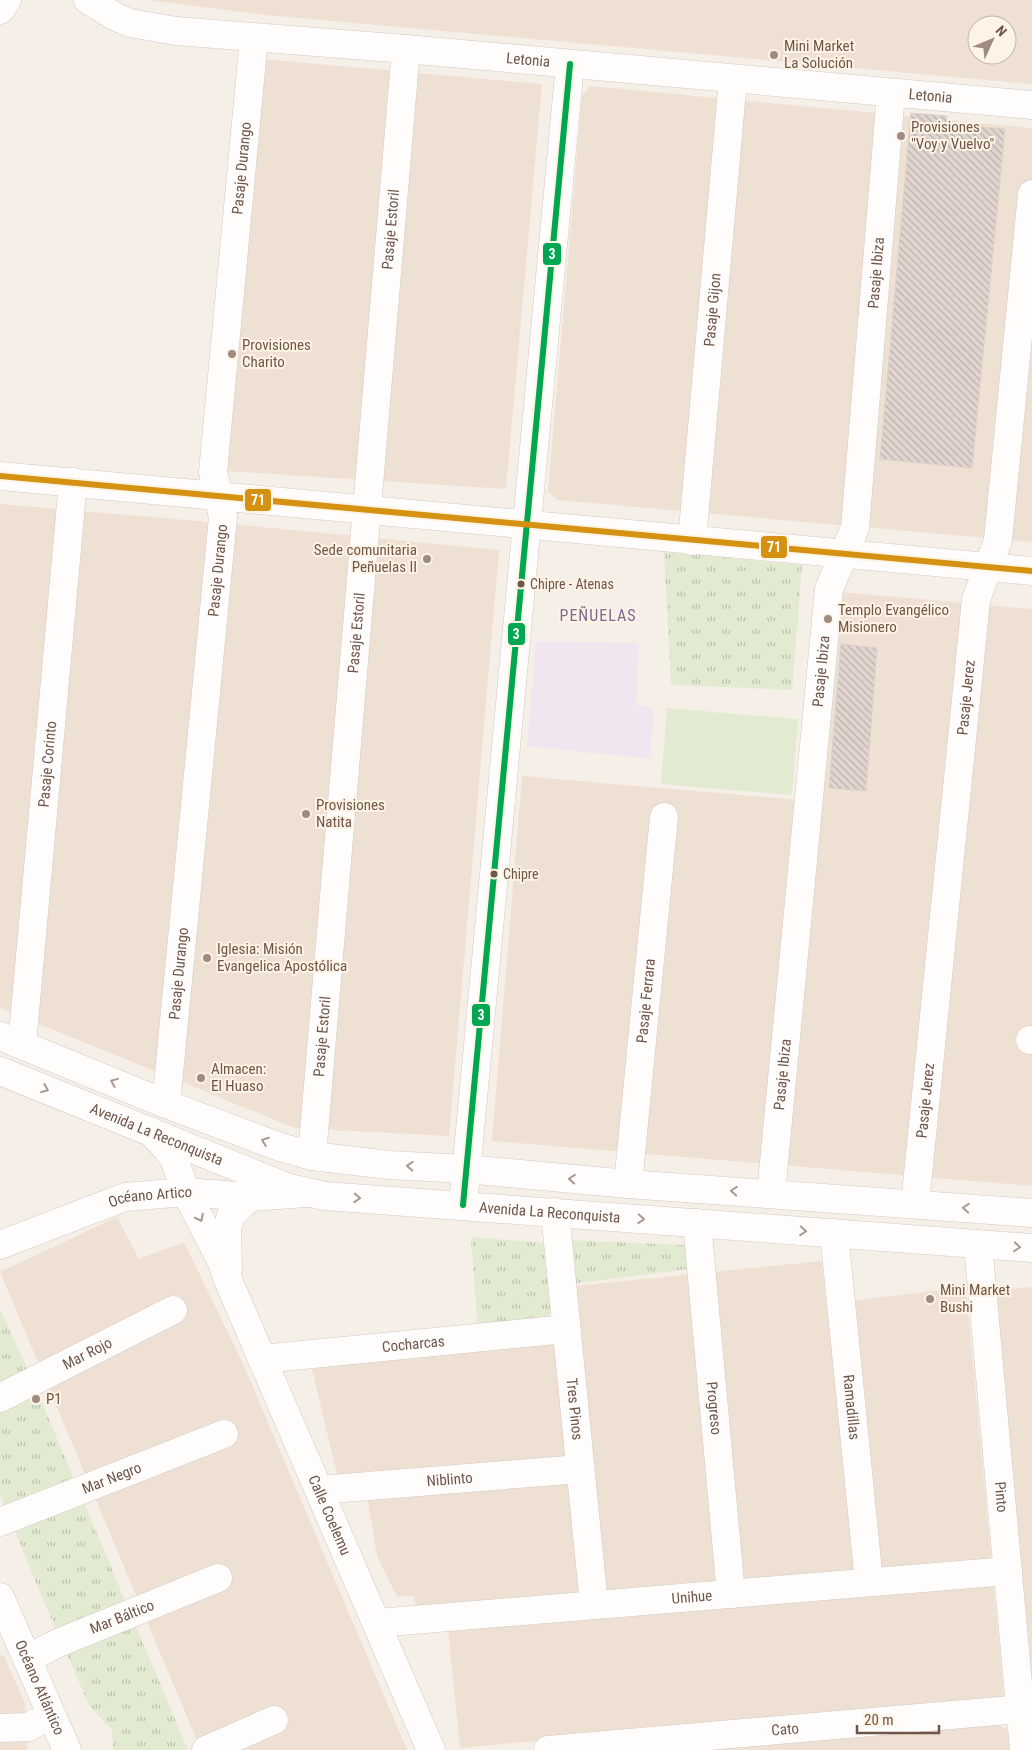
<svg xmlns="http://www.w3.org/2000/svg" width="1032" height="1750" font-family="'Roboto Condensed',sans-serif">
<style>
.residential{fill:#eee1d4;fill-rule:evenodd}
.education{fill:#f1e6f0}
.park{fill:url(#park-tufts)}
.pitch{fill:#e2ebd2}
.building{fill:url(#building-back-hatch);stroke:#ddd2ca}
.lines{fill:none;stroke-linecap:round;stroke-linejoin:round}
.street-casing{stroke:#d3cac4;stroke-width:29}
.secondary-casing{stroke:#d4cac4;stroke-width:29}
.street{stroke:#fefdfb;stroke-width:28}
.secondary{stroke:#fefdfb;stroke-width:28}
.bus-1-casing{stroke:#fef4e6;stroke-width:10}
.bus-2-casing{stroke:#fef4e6;stroke-width:10}
.bus-1{stroke:#00a651;stroke-width:6}
.bus-2{stroke:#d59212;stroke-width:6}
.oneway{stroke:#a99890}
.poi-dot{fill:#9f8b80;stroke:#fef4e6;stroke-width:2}
.bus-dot{fill:#705549;stroke:#fef4e6;stroke-width:2}
.labels{text-anchor:middle;stroke-width:4;stroke-linejoin:round;paint-order:stroke}
.bus-label{font-size:14px;fill:#705549;stroke:#fef4e6;text-anchor:start}
.poi-label{font-size:15px;fill:#705549;stroke:#fef4e6;text-anchor:start}
.street-label{font-size:15px;fill:#705549;stroke:#fef4e6}
.neighbourhood-label{font-size:16px;letter-spacing:1px;fill:#826594;stroke:#fef4e6}
.line-badge{stroke:#fef4e6;stroke-width:2}
.badge-label{font-size:14px;text-anchor:middle;font-weight:bold;fill:#fff}
</style>
<defs>
<pattern id="park-tufts" width="24" height="20" patternUnits="userSpaceOnUse" patternTransform="scale(1.25)"><rect width="24" height="20" fill="#e2ebd2"/><path d="M3 7l-1-3M5 7V3M7 7l1-3M15 17l-1-3M17 17v-4M19 17l1-3" fill="none" stroke="#bcc1ac"/></pattern>
<pattern id="building-back-hatch" width="6" height="6" patternUnits="userSpaceOnUse" patternTransform="scale(1.25)"><rect width="6" height="6" fill="#e1d6cf"/><path d="M-1 5l2 2M0 0l6 6M5-1l2 2" fill="none" stroke="#bbb0aa"/></pattern>
</defs>
<rect width="100%" height="100%" fill="#f5efe7"/>
<g class="residential">
<path d="M148 0H1032V84L266 15ZM977 25H1007V55H977Z"/>
<path d="M262 59 542 84 506 489 225 471Z"/>
<path d="M590 86 1032 128V542L557 500 548 491 582 96Z"/>
<path d="M0 504 220 523 499 550 449 1136 295 1128 0 1008Z"/>
<path d="M840 592 1032 609V1186L492 1141 522 776 821 802Z"/>
<path d="M117 1217 139 1259 184 1242 244 1366 407 1750H201L0 1272Z"/>
<path d="M822 1261 826 1304 966 1287 1004 1697 460 1748 446 1609 416 1610 414 1595 397 1597 377 1556 364 1478 338 1479 310 1361 576 1341 575 1286Z"/>
<path d="M1032 1287V1743L995 1290Z"/>
<path d="M0 1656H4L25 1704 27 1750H0Z"/>
<path d="M998 1724 1008 1731 1010 1750H702Z"/>
</g>
<path class="education" d="M536 641 639 643 636 704 653 708 651 759 527 746Z"/>
<g class="park">
<path d="M664 552 802 565 792 690 671 685Z"/>
<path d="M471 1237 545 1243 551 1312 543 1323 478 1330Z"/>
<path d="M568 1240 685 1245 688 1269 571 1284Z"/>
<path d="M0 1309 30 1374 188 1750H113L112 1730 90 1707 42 1597 0 1494Z"/>
</g>
<path class="pitch" d="M667 708 798 719 792 795 661 784Z"/>
<g class="building">
<path d="M911 113 947 116 946 124 1005 129 972 468 880 459Z"/>
<path d="M841 644 877 648 866 791 829 788Z"/>
</g>
<g class="lines">
<defs>
<g id="street">
<path id="s1" d="M88 0 116 17 130 23 176 31 406 49 1032 105"/>
<path d="M0 476 1032 571"/>
<path id="s2" d="M692 541 733 79"/>
<path d="M1030 1040H1032"/>
<path id="s3" d="M22 1045 73 482"/>
<path id="s4" d="M166 1104 223 517 213 472 254 38"/>
<path id="s5" d="M150 1131 167 1149 174 1159 186 1192 222 1262 228 1280 431 1750"/>
<path id="s6" d="M312 1156 406 49"/>
<path id="s7" d="M628 1184 664 817"/>
<path id="s8" d="M771 1194 829 589 855 528 891 93"/>
<path id="s9" d="M915 1204 976 600 998 540 1032 194"/>
<path d="M463 1205 570 64"/>
<path id="s10" d="M555 1212 594 1605"/>
<path id="s11" d="M697 1223 731 1594"/>
<path id="s12" d="M834 1233 869 1582"/>
<path id="s13" d="M978 1244 1024 1750"/>
<path id="s14" d="M0 1245 125 1197 186 1192 250 1197 307 1193"/>
<path d="M228 1268 227 1230 231 1215 250 1197"/>
<path id="s15" d="M262 1359 566 1329"/>
<path id="s16" d="M0 1398 173 1310"/>
<path id="s17" d="M319 1490 580 1469"/>
<path id="s18" d="M0 1522 224 1434"/>
<path id="s19" d="M0 1597 67 1750"/>
<path id="s20" d="M377 1623 1008 1571"/>
<path id="s21" d="M27 1659 58 1643 218 1578"/>
<path d="M0 1728 28 1727 51 1715"/>
<path d="M206 1750 274 1720"/>
<path id="s22" d="M548 1750 1021 1709"/>
</g>
<g id="secondary">
<path d="M0 10 7 0"/>
<path d="M0 1036 166 1104 280 1147 312 1156 389 1165 466 1169 628 1184 1032 1213"/>
<path id="s23" d="M0 1071 289 1188 325 1196 1032 1248"/>
</g>
</defs>
<use href="#street" class="street-casing"/>
<use href="#secondary" class="secondary-casing"/>
<use href="#street" class="street"/>
<use href="#secondary" class="secondary"/>
<defs>
<path id="bus-1" d="M463 1205 570 64"/>
<path id="bus-2" d="M0 476 1032 571"/>
</defs>
<use href="#bus-1" class="bus-1-casing"/>
<use href="#bus-2" class="bus-2-casing"/>
<use href="#bus-1" class="bus-1"/>
<use href="#bus-2" class="bus-2"/>
</g>
<defs><path id="oneway-chevron" d="M-2-3.5L2.5 0L-2 3.5" fill="none" stroke-width="1.6" stroke-linecap="round" stroke-linejoin="round" transform="scale(1.25)"/></defs>
<g class="oneway">
<use href="#oneway-chevron" transform="translate(114 1082) rotate(-158)"/>
<use href="#oneway-chevron" transform="translate(45 1089) rotate(22)"/>
<use href="#oneway-chevron" transform="translate(265 1141) rotate(-159)"/>
<use href="#oneway-chevron" transform="translate(410 1166) rotate(-177)"/>
<use href="#oneway-chevron" transform="translate(572 1179) rotate(-175)"/>
<use href="#oneway-chevron" transform="translate(734 1191) rotate(-176)"/>
<use href="#oneway-chevron" transform="translate(357 1198) rotate(4)"/>
<use href="#oneway-chevron" transform="translate(966 1208) rotate(-176)"/>
<use href="#oneway-chevron" transform="translate(200 1218) rotate(63)"/>
<use href="#oneway-chevron" transform="translate(641 1219) rotate(4)"/>
<use href="#oneway-chevron" transform="translate(803 1231) rotate(4)"/>
<use href="#oneway-chevron" transform="translate(1017 1247) rotate(5)"/>
</g>
<g class="poi-dot">
<circle cx="774" cy="55" r="5"/>
<circle cx="901" cy="136" r="5"/>
<circle cx="232" cy="354" r="5"/>
<circle cx="427" cy="559" r="5"/>
<circle cx="828" cy="619" r="5"/>
<circle cx="306" cy="814" r="5"/>
<circle cx="207" cy="958" r="5"/>
<circle cx="201" cy="1078" r="5"/>
<circle cx="930" cy="1299" r="5"/>
<circle cx="36" cy="1399" r="5"/>
</g>
<g class="bus-dot">
<circle cx="521" cy="584" r="4.5"/>
<circle cx="494" cy="874" r="4.5"/>
</g>
<g class="labels">
<g class="bus-label">
<text x="530" y="589">Chipre - Atenas</text>
<text x="503" y="879">Chipre</text>
</g>
<g class="poi-label">
<text x="784" y="51">Mini Market<tspan x="784" dy="17">La Solución</tspan></text>
<text x="911" y="132">Provisiones<tspan x="911" dy="17">"Voy y Vuelvo"</tspan></text>
<text x="242" y="350">Provisiones<tspan x="242" dy="17">Charito</tspan></text>
<text x="417" y="555" text-anchor="end">Sede comunitaria<tspan x="417" dy="17">Peñuelas II</tspan></text>
<text x="838" y="615">Templo Evangélico<tspan x="838" dy="17">Misionero</tspan></text>
<text x="316" y="810">Provisiones<tspan x="316" dy="17">Natita</tspan></text>
<text x="217" y="954">Iglesia: Misión<tspan x="217" dy="17">Evangelica Apostólica</tspan></text>
<text x="211" y="1074">Almacen:<tspan x="211" dy="17">El Huaso</tspan></text>
<text x="940" y="1295">Mini Market<tspan x="940" dy="17">Bushi</tspan></text>
<text x="46" y="1404">P1</text>
</g>
<g class="street-label">
<text dy="5" stroke="none"><textPath href="#s1" startOffset="448">Letonia</textPath></text>
<text dy="5" stroke="none"><textPath href="#s1" startOffset="852">Letonia</textPath></text>
<text dy="5" stroke="none"><textPath href="#s4" startOffset="941">Pasaje Durango</textPath></text>
<text dy="5" stroke="none"><textPath href="#s6" startOffset="930">Pasaje Estoril</textPath></text>
<text dy="5" stroke="none"><textPath href="#s8" startOffset="930">Pasaje Ibiza</textPath></text>
<text dy="5" stroke="none"><textPath href="#s2" startOffset="232">Pasaje Gijon</textPath></text>
<text dy="5" stroke="none"><textPath href="#s4" startOffset="536">Pasaje Durango</textPath></text>
<text dy="5" stroke="none"><textPath href="#s6" startOffset="525">Pasaje Estoril</textPath></text>
<text dy="5" stroke="none"><textPath href="#s8" startOffset="525">Pasaje Ibiza</textPath></text>
<text dy="5" stroke="none"><textPath href="#s9" startOffset="509">Pasaje Jerez</textPath></text>
<text dy="5" stroke="none"><textPath href="#s3" startOffset="282">Pasaje Corinto</textPath></text>
<text dy="5" stroke="none"><textPath href="#s4" startOffset="131">Pasaje Durango</textPath></text>
<text dy="5" stroke="none"><textPath href="#s7" startOffset="184">Pasaje Ferrara</textPath></text>
<text dy="5" stroke="none"><textPath href="#s6" startOffset="120">Pasaje Estoril</textPath></text>
<text dy="5" stroke="none"><textPath href="#s8" startOffset="120">Pasaje Ibiza</textPath></text>
<text dy="5" stroke="none"><textPath href="#s9" startOffset="104">Pasaje Jerez</textPath></text>
<text dy="5" stroke="none"><textPath href="#s23" startOffset="169">Avenida La Reconquista</textPath></text>
<text dy="5" stroke="none"><textPath href="#s14" startOffset="159">Océano Artico</textPath></text>
<text dy="5" stroke="none"><textPath href="#s23" startOffset="574">Avenida La Reconquista</textPath></text>
<text dy="5" stroke="none"><textPath href="#s15" startOffset="152">Cocharcas</textPath></text>
<text dy="5" stroke="none"><textPath href="#s16" startOffset="98">Mar Rojo</textPath></text>
<text dy="5" stroke="none"><textPath href="#s10" startOffset="198">Tres Pinos</textPath></text>
<text dy="5" stroke="none"><textPath href="#s11" startOffset="186">Progreso</textPath></text>
<text dy="5" stroke="none"><textPath href="#s12" startOffset="175">Ramadillas</textPath></text>
<text dy="5" stroke="none"><textPath href="#s18" startOffset="120">Mar Negro</textPath></text>
<text dy="5" stroke="none"><textPath href="#s17" startOffset="131">Niblinto</textPath></text>
<text dy="5" stroke="none"><textPath href="#s13" startOffset="254">Pinto</textPath></text>
<text dy="5" stroke="none"><textPath href="#s5" startOffset="426">Calle Coelemu</textPath></text>
<text dy="5" stroke="none"><textPath href="#s20" startOffset="316">Unihue</textPath></text>
<text dy="5" stroke="none"><textPath href="#s21" startOffset="104">Mar Báltico</textPath></text>
<text dy="5" stroke="none"><textPath href="#s19" startOffset="99">Océano Atlántico</textPath></text>
<text dy="5" stroke="none"><textPath href="#s22" startOffset="238">Cato</textPath></text>
</g>
<g class="neighbourhood-label">
<text x="598" y="621">PEÑUELAS</text>
</g>
</g>
<g class="line-badge">
<rect x="542" y="242" width="20" height="24" rx="5" fill="#00a651"/>
<rect x="244" y="488" width="28" height="24" rx="5" fill="#d59212"/>
<rect x="760" y="535" width="28" height="24" rx="5" fill="#d59212"/>
<rect x="507" y="622" width="19" height="24" rx="5" fill="#00a651"/>
<rect x="471" y="1003" width="20" height="24" rx="5" fill="#00a651"/>
</g>
<g class="badge-label">
<text x="552" y="259">3</text>
<text x="258" y="505">71</text>
<text x="774" y="552">71</text>
<text x="516" y="639">3</text>
<text x="481" y="1020">3</text>
</g>
<g transform="translate(992 40) rotate(46)"><circle r="24" fill="#fef4e6" stroke="#c5b4a7"/>
<path d="M0-4L9 19L0 12L-9 19Z" fill="#9f8b80"/>
<text y="-8" font-size="14" font-weight="bold" text-anchor="middle" fill="#705549">N</text>
</g>
<path d="M857 1725v8h82v-8" fill="none" stroke="#705549" stroke-width="2.5"/>
<text x="864" y="1725" font-size="15" fill="#705549" stroke="#fef4e6" stroke-width="4" paint-order="stroke">20 m</text>
</svg>
